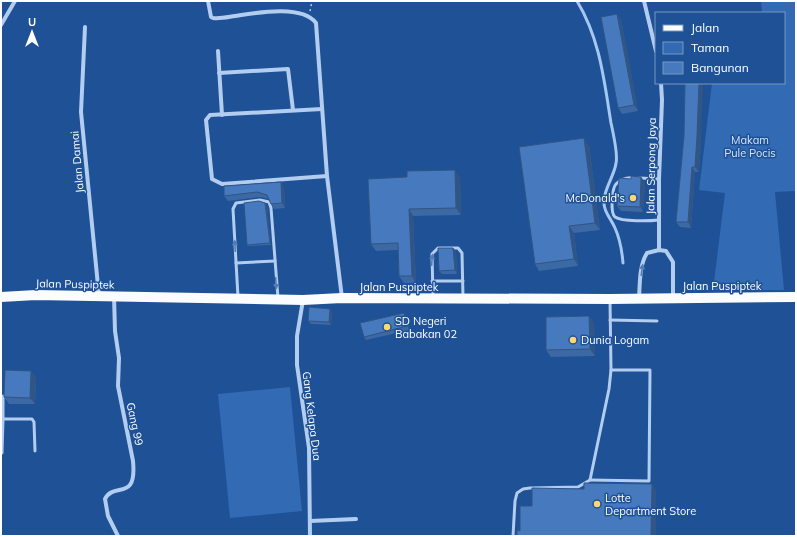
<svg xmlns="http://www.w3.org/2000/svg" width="797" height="537" font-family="Mulish,sans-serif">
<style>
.green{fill:#326ab4}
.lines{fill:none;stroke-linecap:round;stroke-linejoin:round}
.stream{stroke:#a5c7f1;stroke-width:3}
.path{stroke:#b2cdef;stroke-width:1.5;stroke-dasharray:2 3;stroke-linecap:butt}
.service{stroke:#b2cdef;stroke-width:3}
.minor{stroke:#b2cdef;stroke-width:4}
.primary{stroke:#fafcff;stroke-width:10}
.wall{fill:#3c68a3}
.shaded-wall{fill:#315584}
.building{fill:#4679bd;stroke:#315584}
.oneway{fill:#527cb5}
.poi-dot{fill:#fed771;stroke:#1e5196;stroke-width:1.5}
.labels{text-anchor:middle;stroke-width:3;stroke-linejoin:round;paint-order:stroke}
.park-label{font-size:11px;fill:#d8e7fb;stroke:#1e5196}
.street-label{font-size:11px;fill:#fff;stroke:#1e5196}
.poi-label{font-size:11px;fill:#fff;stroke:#1e5196;text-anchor:start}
</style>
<rect width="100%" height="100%" fill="#1e5196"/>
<g class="green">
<path d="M761 1H796V191L775 192 784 290H713L725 193 699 190 712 83H784V13H762Z"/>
<path d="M290 387 302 511 230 518 218 394Z"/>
</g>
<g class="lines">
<path class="stream" d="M577 1C600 39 604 80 611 123 613 132 618 155 616 163 615 174 605 187 604 200 603 212 611 218 615 228 620 239 622 251 623 263"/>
<path class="path" d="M310 11 312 1"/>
<g class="service">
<path d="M634 178C627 177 621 179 616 184 612 188 610 213 615 217 622 222 650 221 659 220"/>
<path d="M639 178 659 179"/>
<path d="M236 263 275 261"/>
<path d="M432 281H463"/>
<path d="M238 297 233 209 236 203 260 200 269 202 271 208 278 298"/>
<path d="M433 297 432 254 438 248H458L462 253 463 297"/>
<path d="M610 320 657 321"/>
<path d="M1 419H32L34 422 35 451"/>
<path d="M2 453 3 419V396"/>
<path d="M590 480 649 481 650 370H611"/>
<path d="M513 536 515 501 517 493 523 489 530 488 578 487 590 480 609 389 611 370 610 300"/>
</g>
<g class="minor">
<path d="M208 1 211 17 213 18C220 19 228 17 235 16 255 13 302 4 316 23L327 176 342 298"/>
<path d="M644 1 656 51"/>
<path d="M1 25 15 1"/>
<path d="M85 27 81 112 99 296"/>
<path d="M218 51 222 115"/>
<path d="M219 73 288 69 293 110"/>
<path d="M322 109 210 115 206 120 212 179 222 184 327 176"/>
<path d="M659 250V179L662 100 661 83"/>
<path d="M114 296 115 331 119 358 118 386 133 461C137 503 114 481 105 499L108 516 118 536"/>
<path d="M639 298C640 284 639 266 647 253L659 250 666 251 673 262V298"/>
<path d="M303 300 297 336V365L309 448 310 536"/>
<path d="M310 521 356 519"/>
</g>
<path class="primary" d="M1 297 36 295 303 300 342 298 610 299 796 297"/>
</g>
<g class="wall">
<path d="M621 19 638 111 622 114 618 108Z"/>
<path d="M684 136 701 141 699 172H695L691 228 680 227 676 222Z"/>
<path d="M589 145 600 230 574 233 578 266 539 271 535 264Z"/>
<path d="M407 177H460L461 215 413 216 416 283H404L399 276 398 250 376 251 371 244Z"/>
<path d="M631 179 645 182 643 212 621 211 617 206Z"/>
<path d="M284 187 285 208 274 209 271 204 269 199 261 197 228 201 224 196Z"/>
<path d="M267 205 271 245 249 246 247 245Z"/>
<path d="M453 248 456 251 457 274H442L439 271Z"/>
<path d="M332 312 331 325 311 324 308 321Z"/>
<path d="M404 313 406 316 410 330 366 340 364 337Z"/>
<path d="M589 316 594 323 595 356 551 357 546 350Z"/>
<path d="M31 371 36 378 35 404H9L4 397Z"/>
</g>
<g class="shaded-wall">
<path d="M617 14 621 19 638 111 634 105Z"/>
<path d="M699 83H703L701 141 699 172 695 167Z"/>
<path d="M584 138 589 145 600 230 595 223Z"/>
<path d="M692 167 695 172 691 228 688 222Z"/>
<path d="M455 170 460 177 461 215 456 208Z"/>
<path d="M641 177 645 182 643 212 640 207Z"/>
<path d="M281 182 284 187 285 208 282 203Z"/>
<path d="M265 203 267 205 271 245 270 243Z"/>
<path d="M409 209 413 216 416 283 412 276Z"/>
<path d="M569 226 574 233 578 266 574 259Z"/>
<path d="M453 248 456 251 457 274 455 270Z"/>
<path d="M330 309 332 312 331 325 329 322Z"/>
<path d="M404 313 406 316 410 330 407 326Z"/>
<path d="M589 316 594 323 595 356 590 349Z"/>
<path d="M31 371 36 378 35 404 30 398Z"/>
<path d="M652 484 656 490V536H651Z"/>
</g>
<g class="building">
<path d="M617 14 634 105 618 108 601 17Z"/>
<path d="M685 83H699L697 136 695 167H692L688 222H676L684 136Z"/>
<path d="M584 138 595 223 569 226 574 259 535 264 519 147Z"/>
<path d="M455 170 456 208 409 209 412 276H399L398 243 371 244 368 179 407 177V171Z"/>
<path d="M631 176 641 177 640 207 617 206 619 178 631 179Z"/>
<path d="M281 182 282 203 271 204 267 195 257 192 224 196V186Z"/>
<path d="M259 201 265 203 270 243 247 245 244 203Z"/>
<path d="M438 248H453L455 270 439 271Z"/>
<path d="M309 307 330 309 329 322 308 321Z"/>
<path d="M404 313 407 326 364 337 360 323Z"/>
<path d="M589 316 590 349 546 350V317Z"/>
<path d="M5 370 31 371 30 398 4 397Z"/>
<path d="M584 483 652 484 651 536H517V530L520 531V506H532V488L584 489Z"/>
</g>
<defs><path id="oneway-solid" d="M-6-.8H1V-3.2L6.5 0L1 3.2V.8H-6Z"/></defs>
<g class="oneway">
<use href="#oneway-solid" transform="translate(235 246) rotate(-93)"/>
<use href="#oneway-solid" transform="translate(432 260) rotate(-86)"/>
<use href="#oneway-solid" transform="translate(642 270) rotate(-82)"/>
<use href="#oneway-solid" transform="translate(276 283) rotate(86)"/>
</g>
<g class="poi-dot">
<circle cx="633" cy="198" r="4"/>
<circle cx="387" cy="327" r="4"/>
<circle cx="573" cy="340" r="4"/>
<circle cx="597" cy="504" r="4"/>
</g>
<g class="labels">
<g class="park-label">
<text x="750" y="144">Makam<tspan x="750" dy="13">Pule Pocis</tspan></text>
</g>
<g class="street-label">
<text transform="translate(77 162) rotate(-95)" y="4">Jalan Damai</text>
<text transform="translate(651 166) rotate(-89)" y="4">Jalan Serpong Jaya</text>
<text transform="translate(75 284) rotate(1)" y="4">Jalan Puspiptek</text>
<text x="722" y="290">Jalan Puspiptek</text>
<text x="399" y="291">Jalan Puspiptek</text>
<text transform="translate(312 416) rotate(83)" y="4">Gang Kelapa Dua</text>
<text transform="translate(135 424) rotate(78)" y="4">Gang 99</text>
</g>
<g class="poi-label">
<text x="625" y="202" text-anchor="end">McDonald's</text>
<text x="395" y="325">SD Negeri<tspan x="395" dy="13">Babakan 02</tspan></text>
<text x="581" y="344">Dunia Logam</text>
<text x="605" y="502">Lotte<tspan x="605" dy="13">Department Store</tspan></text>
</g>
</g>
<rect width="797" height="537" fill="none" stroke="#ffffff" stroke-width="4"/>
<rect x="655" y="12" width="130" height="72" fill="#1e5196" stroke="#7897c0"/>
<rect x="663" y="25" width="20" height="6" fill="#fafcff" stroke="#7897c0"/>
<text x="691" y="32" font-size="12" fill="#ffffff">Jalan</text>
<rect x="663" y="42" width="20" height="12" fill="#326ab4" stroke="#7897c0"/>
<text x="691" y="52" font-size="12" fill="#ffffff">Taman</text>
<rect x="663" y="62" width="20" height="12" fill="#4679bd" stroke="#7897c0"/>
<text x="691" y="72" font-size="12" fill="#ffffff">Bangunan</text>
<g transform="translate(32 32)" stroke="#1e5196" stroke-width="3" paint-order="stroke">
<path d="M0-3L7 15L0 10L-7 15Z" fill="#ffffff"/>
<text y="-6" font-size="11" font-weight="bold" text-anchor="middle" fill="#ffffff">U</text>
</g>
</svg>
